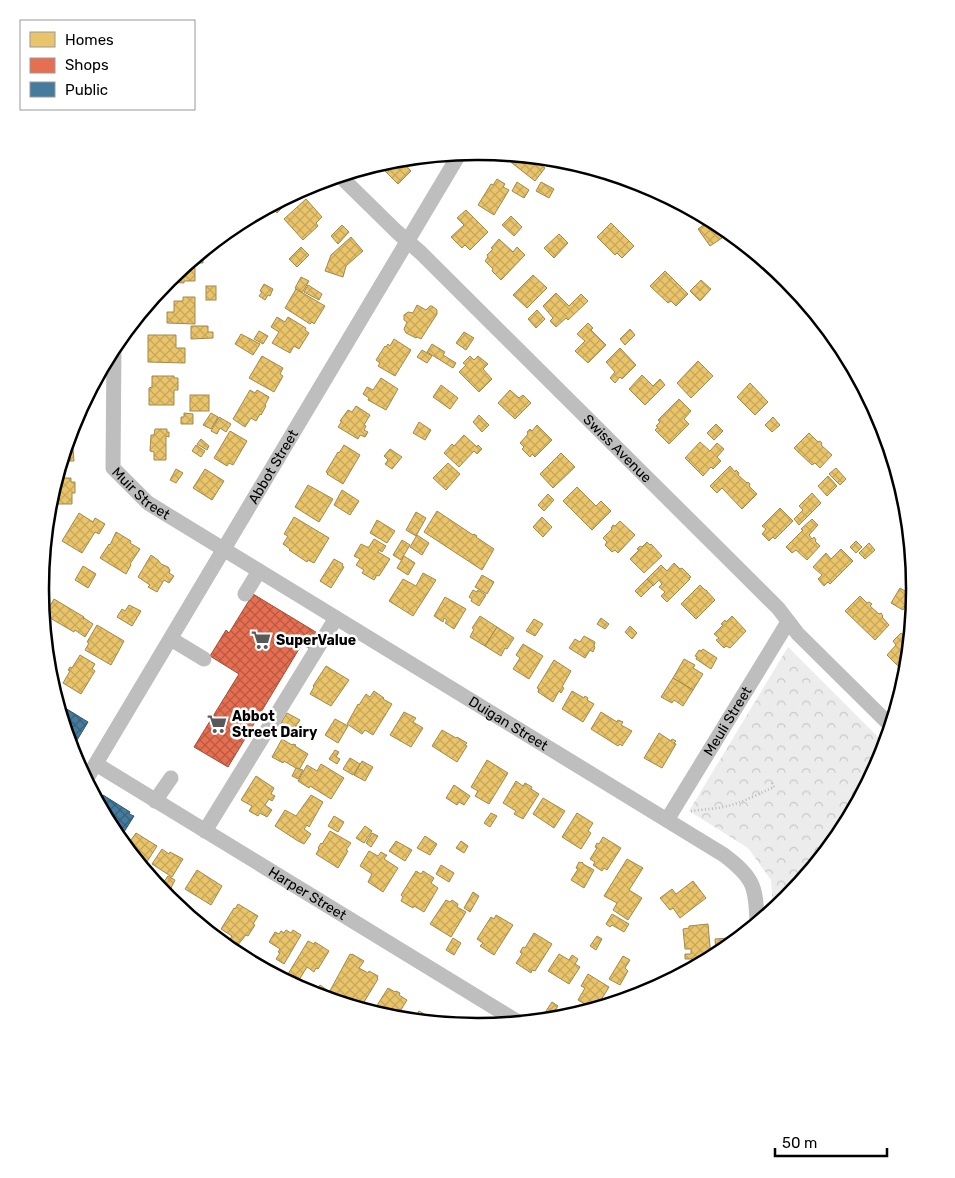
<svg xmlns="http://www.w3.org/2000/svg" width="955" height="1178" font-family="Rubik,sans-serif">
<style>
.park{fill:url(#park-crowns)}
.homes{fill:url(#homes-cross-hatch);stroke:#a3894a}
.shops{fill:url(#shops-cross-hatch);stroke:#a24e39}
.public{fill:url(#public-cross-hatch);stroke:#30566e}
.lines{fill:none;stroke-linecap:round;stroke-linejoin:round}
.path{stroke:#b9b9b9;stroke-width:2.5;stroke-dasharray:1 2.5;stroke-linecap:butt}
.minor{stroke:#bebebe;stroke-width:15}
.labels{text-anchor:middle;stroke-width:5;stroke-linejoin:round;paint-order:stroke}
.street-label{font-size:14px;fill:#000;stroke:#fff}
.poi-label{font-size:14px;font-weight:bold;fill:#000;stroke:#fff;text-anchor:start}
.rim{fill:none;stroke:#000;stroke-width:2.5}
</style>
<defs>
<pattern id="park-crowns" width="20" height="18" patternUnits="userSpaceOnUse" patternTransform="scale(1.25)"><rect width="20" height="18" fill="#ececec"/><path d="M2 6a3 3 0 1 1 6 0M12 15a3 3 0 1 1 6 0" fill="none" stroke="#c9c9c9"/></pattern>
<pattern id="homes-cross-hatch" width="8" height="8" patternUnits="userSpaceOnUse" patternTransform="scale(1.25)"><rect width="8" height="8" fill="#e9c46a"/><path d="M0 0l8 8M0 8l8-8" fill="none" stroke="#c6a75a"/></pattern>
<pattern id="shops-cross-hatch" width="8" height="8" patternUnits="userSpaceOnUse" patternTransform="scale(1.25)"><rect width="8" height="8" fill="#e76f51"/><path d="M0 0l8 8M0 8l8-8" fill="none" stroke="#b95941"/></pattern>
<pattern id="public-cross-hatch" width="8" height="8" patternUnits="userSpaceOnUse" patternTransform="scale(1.25)"><rect width="8" height="8" fill="#457b9d"/><path d="M0 0l8 8M0 8l8-8" fill="none" stroke="#37627e"/></pattern>
</defs>
<rect width="100%" height="100%" fill="#fff"/>
<path class="park" d="M788 647 885 744 882 757 841 832 787 899 773 910 771 880 748 848 689 811Z"/>
<g class="homes">
<path d="M511 155 534 157 531 161 537 165 538 163 545 168 535 181 508 160Z"/>
<path d="M400 159 411 171 398 184 378 164 392 160Z"/>
<path d="M497 179 505 184 503 187 509 190 494 215 478 205 491 184 493 185Z"/>
<path d="M517 182 529 190 524 198 512 191Z"/>
<path d="M541 182 554 189 549 198 536 191Z"/>
<path d="M287 197 290 200 277 213 270 206Z"/>
<path d="M306 199 322 217 316 223 318 226 303 240 284 219Z"/>
<path d="M466 210 488 232 470 250 465 245 462 248 451 237 464 225 457 218Z"/>
<path d="M511 216 522 227 514 236 502 225Z"/>
<path d="M709 221 722 238 710 246 698 229Z"/>
<path d="M611 223 634 246 622 258 617 253 615 255 597 237Z"/>
<path d="M342 225 349 232 338 244 331 236Z"/>
<path d="M559 234 568 243 554 258 544 248Z"/>
<path d="M351 237 363 251 346 266 343 277 325 271 331 255Z"/>
<path d="M499 239 513 252 517 247 525 255 501 280 492 271 493 269 485 261 488 257 487 255 493 249 491 248Z"/>
<path d="M301 247 309 255 297 267 289 259Z"/>
<path d="M203 251V263H195V260H192Z"/>
<path d="M184 266 185 271H188V268H195V281H184V283L166 282Z"/>
<path d="M665 271 688 294 676 306 671 301 668 303 650 286Z"/>
<path d="M533 275 547 288 527 308 513 295Z"/>
<path d="M301 277 309 281 302 293 295 288Z"/>
<path d="M701 280 711 289 700 301 690 291Z"/>
<path d="M264 284 273 289 270 296 268 295 265 300 259 296 262 292 260 291Z"/>
<path d="M308 285 322 294 319 300 304 292Z"/>
<rect x="206" y="286" width="10" height="14"/>
<path d="M296 289 325 306 314 324 312 322 310 324 285 308Z"/>
<path d="M556 293 569 306 581 294 588 301 568 320 566 318 556 327 550 321 553 318 543 306Z"/>
<path d="M183 297H195V324L167 323V312H174V301H183Z"/>
<path d="M417 305 426 310 430 306H432L437 310V314L421 339 417 337 416 338 406 333 404 329 407 322 404 320V315L408 312 413 313Z"/>
<path d="M537 310 545 319 536 328 528 319Z"/>
<path d="M277 317 285 322 288 317 306 328 305 330 309 333 299 349 294 346 290 353 272 343 279 332 271 327Z"/>
<path d="M588 323 593 328 591 330 606 345 588 363 575 351 585 341 577 334Z"/>
<path d="M191 326H208V332H213V338L191 339Z"/>
<path d="M630 329 635 335 625 345 620 339Z"/>
<path d="M259 331 268 336 263 344 254 339Z"/>
<path d="M464 332 474 338 466 350 456 343Z"/>
<path d="M241 334 260 344 253 355 235 344Z"/>
<path d="M148 335H176V348H185V363L148 362Z"/>
<path d="M394 339 411 350 395 376 378 366 380 363 376 360 385 346 386 347 388 344 390 346Z"/>
<path d="M432 344 445 352 443 355 456 363 453 368 427 352Z"/>
<path d="M620 348 636 365 622 379 620 377 615 383 610 378 615 372 606 362Z"/>
<path d="M422 350 432 356 427 363 417 357Z"/>
<path d="M262 356 283 368 280 374 283 376 274 392 249 378Z"/>
<path d="M470 356 474 360 478 356 488 364 483 369 492 379 479 392 459 372 466 365 463 363Z"/>
<path d="M698 361 713 376 691 398 677 383Z"/>
<path d="M642 375 653 386 660 379 665 385 645 405 629 389Z"/>
<path d="M152 376H174V378H178V390H174V405H149V388L152 387Z"/>
<path d="M381 378 398 389 386 410 368 400 369 398 363 394 367 387 373 390Z"/>
<path d="M750 383 768 402 755 415 737 397Z"/>
<path d="M441 385 458 398 450 409 433 397Z"/>
<path d="M250 390 255 393 257 390 269 397 265 405 266 406 261 415 260 414 256 421 251 418 245 427 233 419Z"/>
<path d="M510 390 519 398 523 395 531 403 515 419 498 403Z"/>
<rect x="190" y="395" width="19" height="16"/>
<path d="M679 399 691 411 684 419 689 424 669 444 655 430 658 427 656 426 660 422 658 420Z"/>
<path d="M356 406 370 415 364 425 366 426 364 430 368 432 365 437 360 435 358 439 338 427 342 421H340L348 410 352 412Z"/>
<path d="M184 413 193 414V424H181V417H184Z"/>
<path d="M211 413 218 417 211 429 203 425Z"/>
<path d="M479 415 489 425 482 432 473 422Z"/>
<path d="M219 417 231 424 226 432 220 428 217 434 211 431Z"/>
<path d="M773 417 780 425 772 432 765 425Z"/>
<path d="M419 422 431 430 425 440 413 433Z"/>
<path d="M716 424 723 431 714 440 707 433Z"/>
<path d="M537 425 552 440 535 457 532 454 530 457 522 449 524 447 520 443 528 434 527 432 530 429 532 431Z"/>
<path d="M155 429H167V432H169V437L166 436V460H154V452L150 451 151 435H154Z"/>
<path d="M230 431 247 441 233 465 229 463 227 466 214 458Z"/>
<path d="M809 433 818 442 820 441 822 443 821 445 832 455 820 468 815 463 812 465 794 448Z"/>
<path d="M69 434H71V448H73L74 461H61Z"/>
<path d="M464 435 477 447 478 445 482 449 477 454 474 451 459 467 444 453 452 444 454 446Z"/>
<path d="M201 439 209 446 207 450 197 444Z"/>
<path d="M700 442 710 451 717 443 724 449 717 457 721 461 713 469 711 467 703 476 685 458Z"/>
<path d="M196 445 205 451 201 457 192 451Z"/>
<path d="M344 445 360 455 343 484 327 474 328 473 326 472 338 452 339 453Z"/>
<path d="M390 449 402 457 392 469 385 464 388 460 384 456Z"/>
<path d="M561 453 575 467 553 488 540 474Z"/>
<path d="M448 463 460 474 446 490 433 478Z"/>
<path d="M730 466 735 472 736 470 739 473 738 475 747 483 748 482 750 484 749 486 757 494 742 509 722 488 717 493 710 486Z"/>
<path d="M836 468 846 479 840 485 829 474Z"/>
<path d="M176 469 183 473 176 483 170 480Z"/>
<path d="M205 469 224 481 212 500 193 488Z"/>
<path d="M828 476 837 486 827 496 818 486Z"/>
<path d="M56 478H71V482H75V493H72V504H48Z"/>
<path d="M308 485 333 499 319 522 295 507Z"/>
<path d="M577 487 596 506 601 501 611 511 592 530 563 501Z"/>
<path d="M342 490 359 501 350 515 334 505Z"/>
<path d="M812 493 821 503 799 525 794 519 803 510 799 506Z"/>
<path d="M548 494 554 500 544 511 538 505Z"/>
<path d="M780 508 793 521 775 539 773 537 769 541 762 534 766 529 762 526Z"/>
<path d="M437 511 473 535 474 534 477 536 476 537 494 549 482 570 424 532Z"/>
<path d="M416 512 426 518 416 536 406 530Z"/>
<path d="M79 513 93 522 95 518 105 524 99 534 95 532 82 553 62 541Z"/>
<path d="M294 517 329 538 314 563 308 560 307 562 289 550 290 549 283 544 288 536 284 534Z"/>
<path d="M542 517 552 527 543 537 533 527Z"/>
<path d="M812 519 818 525 809 535 812 539 814 537 816 540 815 541 820 546 807 560 796 550 792 553 786 547 803 530 801 529Z"/>
<path d="M377 520 395 531 387 543 370 533Z"/>
<path d="M620 521 635 535 618 553 615 550 612 552 605 545 607 542 603 538 612 529 611 528 613 525 615 526Z"/>
<path d="M116 532 131 541 130 543 140 549 130 564 131 565 126 574 100 558 109 544 110 545Z"/>
<path d="M417 535 429 543 422 555 410 547Z"/>
<path d="M374 539 386 546 382 552 379 550 378 552 390 559 379 576 377 575 374 580 362 573 364 570 356 565 360 559 354 556 361 544 367 547H369Z"/>
<path d="M402 540 410 545 401 560 393 555Z"/>
<path d="M856 541 862 547 856 553 850 547Z"/>
<path d="M647 542 650 545 651 544 662 556 644 573 630 559 639 550 637 549 640 546 642 547Z"/>
<path d="M869 543 875 550 865 559 859 553Z"/>
<path d="M841 549 853 561 830 584 828 582 824 586 818 579 822 575 813 567 826 553 831 559Z"/>
<path d="M151 555 158 560 161 564 168 567 170 570 169 573 174 576 169 583 164 580 157 592 148 587 150 585 138 577Z"/>
<path d="M404 556 415 563 408 575 397 568Z"/>
<path d="M334 559 343 564 342 566 344 567 331 588 320 581Z"/>
<path d="M674 563 680 569 682 568 691 577 689 578 690 579 667 602 661 596 665 592 659 587 662 584 659 580 653 586 647 579 661 565 667 571Z"/>
<path d="M83 566 96 574 88 588 75 580Z"/>
<path d="M423 573 436 580 413 616 389 601 403 579 416 586Z"/>
<path d="M482 575 494 582 487 594 475 587Z"/>
<path d="M647 579 653 585 641 597 635 591Z"/>
<path d="M700 585 705 590H706L715 600 696 619 681 604Z"/>
<path d="M900 588 912 595 903 610 891 603Z"/>
<path d="M473 590 477 592 478 590 486 595 479 606 471 601 472 599 469 597Z"/>
<path d="M860 596 867 603 869 602 872 604 870 606 879 614 881 613 883 616 882 617 889 625 875 640 845 611Z"/>
<path d="M445 597 466 609 454 629 445 623 447 620 444 618 443 622 434 616Z"/>
<path d="M54 599 84 617 83 619H84V618L93 624 85 637 75 630 74 632 45 615Z"/>
<path d="M129 605 141 611 132 626 117 617 122 609 125 611Z"/>
<path d="M480 616 497 627 485 646 470 637 474 629 472 628Z"/>
<path d="M732 616 746 631 730 648 726 646 724 648 716 640 719 638 714 634 723 625 721 624 725 620 726 622Z"/>
<path d="M601 618 609 624 605 629 597 624Z"/>
<path d="M534 619 543 624 535 636 526 631Z"/>
<path d="M97 625 124 641 111 665 85 650 89 643 87 642Z"/>
<path d="M630 626 637 633 632 639 625 632Z"/>
<path d="M497 627 514 638 507 649 505 648 501 656 485 646Z"/>
<path d="M901 633 910 641 908 658 899 667 887 655 896 645 893 641Z"/>
<path d="M584 636 595 642 594 646 595 647 593 652 590 650 585 658 569 648 575 639 580 642Z"/>
<path d="M523 644 543 656 529 679 513 669 520 658 516 655Z"/>
<path d="M703 649 717 658 711 669 696 659 697 657 695 656 699 650 701 651Z"/>
<path d="M80 655 95 664 92 669 95 671 81 694 63 683 70 671 68 670 70 667 72 668Z"/>
<path d="M684 659 695 665 693 668 703 674 693 690 673 678Z"/>
<path d="M554 660 571 671 562 687 564 688 561 693 559 691 553 702 538 692 539 689 537 688Z"/>
<path d="M326 666 349 680 331 706 310 694 314 687 313 686Z"/>
<path d="M673 678 693 690 683 706 674 700 672 703 661 697Z"/>
<path d="M374 691 384 698 383 699 392 704 373 735 365 730 362 734 347 724 358 704 359 705 366 694 370 697Z"/>
<path d="M572 691 584 698 585 696 588 698 587 700 594 704 583 722 562 709Z"/>
<path d="M404 712 416 718 413 722 423 728 411 747 390 735Z"/>
<path d="M601 712 617 722 618 720 623 722 621 725 632 731 622 746 620 744 618 746 591 729Z"/>
<path d="M287 713 300 720 291 734 279 726Z"/>
<path d="M335 719 348 726 338 743 325 735Z"/>
<path d="M442 730 456 738 457 737 467 743 465 745 467 746 457 762 432 746Z"/>
<path d="M659 733 671 741 672 739 676 741 674 743 676 744 662 768 644 758Z"/>
<path d="M282 739 292 745 293 744 296 745 295 746 308 754 299 770 284 761 283 763 272 757Z"/>
<path d="M335 750 339 752 336 757 340 759 337 764 329 759Z"/>
<path d="M350 758 360 764 353 775 343 769Z"/>
<path d="M487 760 508 773 489 804 475 796 478 791 471 787Z"/>
<path d="M362 761 373 767 365 781 354 775Z"/>
<path d="M321 764 344 778 331 799 310 786 309 788 298 781 307 765 317 771Z"/>
<path d="M296 768 303 770 298 779 292 776Z"/>
<path d="M256 776 274 788 271 794 275 796 272 801 269 799 265 805 272 810 267 817 260 813 258 816 249 811 252 806 241 800Z"/>
<path d="M516 781 523 786 525 783 532 787 531 789 539 794 523 819 514 814 516 811 503 803Z"/>
<path d="M454 785 470 796 464 805 459 802 457 805 446 798Z"/>
<path d="M311 795 323 802 309 827 307 825 304 829 311 834 304 844 298 841 275 826 285 810 296 816Z"/>
<path d="M543 798 565 811 554 828 533 814Z"/>
<path d="M491 813 497 816 490 827 484 823Z"/>
<path d="M577 813 593 823 588 831 591 833 581 849 562 837Z"/>
<path d="M334 816 344 822 338 832 328 826Z"/>
<path d="M365 826 372 831 364 843 356 838Z"/>
<path d="M330 831 351 843 346 850 348 851 338 868 316 854 319 849 318 848 321 843 322 844Z"/>
<path d="M136 833 157 846 143 868 126 847Z"/>
<path d="M372 833 378 836 371 847 366 843Z"/>
<path d="M425 836 437 844 430 855 417 848Z"/>
<path d="M603 837 621 848 607 870 604 868 602 871 593 865 595 862 590 859 597 848 595 847 597 843 599 844Z"/>
<path d="M396 841 412 850 405 861 389 851Z"/>
<path d="M461 841 468 846 464 853 456 848Z"/>
<path d="M162 849 169 854 170 852 183 859 172 877 152 864Z"/>
<path d="M369 851 378 856 381 852 386 855H387L384 859 398 868 383 892 368 882 372 874 360 866Z"/>
<path d="M627 859 643 868 629 890 642 898 628 920 613 910 617 903 604 896Z"/>
<path d="M579 862 581 863 582 862 583 863V864L594 870 584 888 571 880 578 869 576 868Z"/>
<path d="M441 865 454 873 449 882 436 874Z"/>
<path d="M197 870 222 886 211 905 185 889Z"/>
<path d="M416 871 421 874 423 871 434 878 431 883 438 888 424 912 414 906 413 908 401 901 403 897 401 895Z"/>
<path d="M168 876 175 880 171 888 163 883Z"/>
<path d="M693 881 706 898 680 918 673 908 670 910 660 898 672 889 676 894Z"/>
<path d="M473 892 479 896 470 912 464 908Z"/>
<path d="M446 900 450 902 452 900 458 904 457 907 466 912 451 937 430 924Z"/>
<path d="M238 904 258 916 253 924 255 925 248 936 246 935 237 946 229 941 232 936 221 929 234 908 235 909Z"/>
<path d="M612 914 629 924 624 932 612 925 610 927 606 924Z"/>
<path d="M496 915 513 925 494 955 480 946 483 943 477 939 491 917 494 919Z"/>
<path d="M708 924 711 958 692 968V959H685V954H691V949H685L683 929 689 928V926Z"/>
<path d="M286 930 291 933 293 930 301 935 284 964 276 959 280 953 278 952 280 949 269 942 275 932 279 934 281 931 284 933Z"/>
<path d="M534 933 552 944 535 971 532 970 531 973 516 963 522 954 520 952 523 947 525 948Z"/>
<path d="M597 936 602 939 596 950 590 946Z"/>
<path d="M453 938 461 943 454 955 446 950Z"/>
<path d="M729 938V946L721 952 716 953 715 939Z"/>
<path d="M308 941 314 944 315 942 329 951 318 969 316 968 314 972 307 967 299 980 288 974Z"/>
<path d="M350 954 352 955V954L364 961 359 968 368 973 369 971 378 976 377 978 378 979 361 1007 367 1010 326 998Z"/>
<path d="M559 954 569 960 572 955 578 959 575 964 580 967 569 984 548 971Z"/>
<path d="M623 956 630 960 625 968 628 971 620 985 609 979Z"/>
<path d="M588 974 609 987 596 1008 593 1009 578 1000 585 988 581 986Z"/>
<path d="M320 985 327 990 323 997 314 994Z"/>
<path d="M388 988 395 992 396 991 400 993 399 995 407 1000 396 1018 376 1007Z"/>
<path d="M552 1002 558 1006 552 1015 546 1011Z"/>
<path d="M419 1011 436 1021 435 1022 413 1020Z"/>
</g>
<path class="shops" d="M253 594 319 634 310 649 302 644 228 767 194 747 239 674 210 656 226 630 229 633Z"/>
<g class="public">
<path d="M57 703 88 722 71 750Z"/>
<path d="M103 795 130 812 129 814 134 816 124 832 119 829 116 835 114 832 98 804Z"/>
</g>
<g class="lines">
<g class="path">
<path d="M772 783 775 789"/>
<path d="M691 811C700 810 709 809 718 808 738 805 756 795 774 787"/>
</g>
<g class="minor">
<path id="s1" d="M340 176 396 231 421 253 778 608 798 634 891 726"/>
<path id="s2" d="M114 345 113 468 148 503 724 855C754 878 756 886 757 923"/>
<path d="M245 594 259 571"/>
<path d="M171 639 204 659"/>
<path id="s3" d="M96 764 518 1022"/>
<path id="s4" d="M86 780 460 153"/>
<path d="M155 801 171 778"/>
<path id="s5" d="M667 820 788 622"/>
<path d="M205 831 336 618"/>
</g>
</g>
<defs>
<symbol id="supermarket-bare" viewBox="-9 -9 18 18"><path d="M-6-5.5h2.5l.6 2H6L4.5 2H-2.5L-4.4-4H-6ZM-1.5 3.2a1.3 1.3 0 1 0 .1 0ZM3 3.2a1.3 1.3 0 1 0 .1 0Z" fill="#595959" stroke="#fff" stroke-width="2.5" paint-order="stroke"/></symbol>
</defs>
<g fill-rule="evenodd">
<use href="#supermarket-bare" x="247" y="626" width="28" height="28"/>
<use href="#supermarket-bare" x="203" y="710" width="28" height="28"/>
</g>
<g class="labels">
<g class="street-label">
<text dy="5" stroke="none"><textPath href="#s1" startOffset="389">Swiss Avenue</textPath></text>
<text dy="5" stroke="none"><textPath href="#s4" startOffset="365">Abbot Street</textPath></text>
<text dy="5" stroke="none"><textPath href="#s2" startOffset="161">Muir Street</textPath></text>
<text dy="5" stroke="none"><textPath href="#s5" startOffset="116">Meuli Street</textPath></text>
<text dy="5" stroke="none"><textPath href="#s2" startOffset="595">Duigan Street</textPath></text>
<text dy="5" stroke="none"><textPath href="#s3" startOffset="248">Harper Street</textPath></text>
</g>
<g class="poi-label">
<text x="276" y="645">SuperValue</text>
<text x="232" y="721">Abbot<tspan x="232" dy="16">Street Dairy</tspan></text>
</g>
</g>
<path d="M0 0H955V1178H0ZM477 160H478A428 428 0 0 1 906 588V590A428 428 0 0 1 478 1018H477A428 428 0 0 1 49 590V588A428 428 0 0 1 477 160Z" fill="#fff" fill-rule="evenodd"/>
<path class="rim" d="M477 160H478A428 428 0 0 1 906 588V590A428 428 0 0 1 478 1018H477A428 428 0 0 1 49 590V588A428 428 0 0 1 477 160Z"/>
<rect x="20" y="20" width="175" height="90" fill="#ffffff" stroke="#999999"/>
<rect x="30" y="32" width="25" height="15" fill="#e9c46a" stroke="#999999"/>
<text x="65" y="45" font-size="15" fill="#000000">Homes</text>
<rect x="30" y="58" width="25" height="15" fill="#e76f51" stroke="#999999"/>
<text x="65" y="70" font-size="15" fill="#000000">Shops</text>
<rect x="30" y="82" width="25" height="15" fill="#457b9d" stroke="#999999"/>
<text x="65" y="95" font-size="15" fill="#000000">Public</text>
<path d="M775 1148v8h112v-8" fill="none" stroke="#000000" stroke-width="2.5"/>
<text x="782" y="1148" font-size="15" fill="#000000" stroke="#ffffff" stroke-width="4" paint-order="stroke">50 m</text>
</svg>
